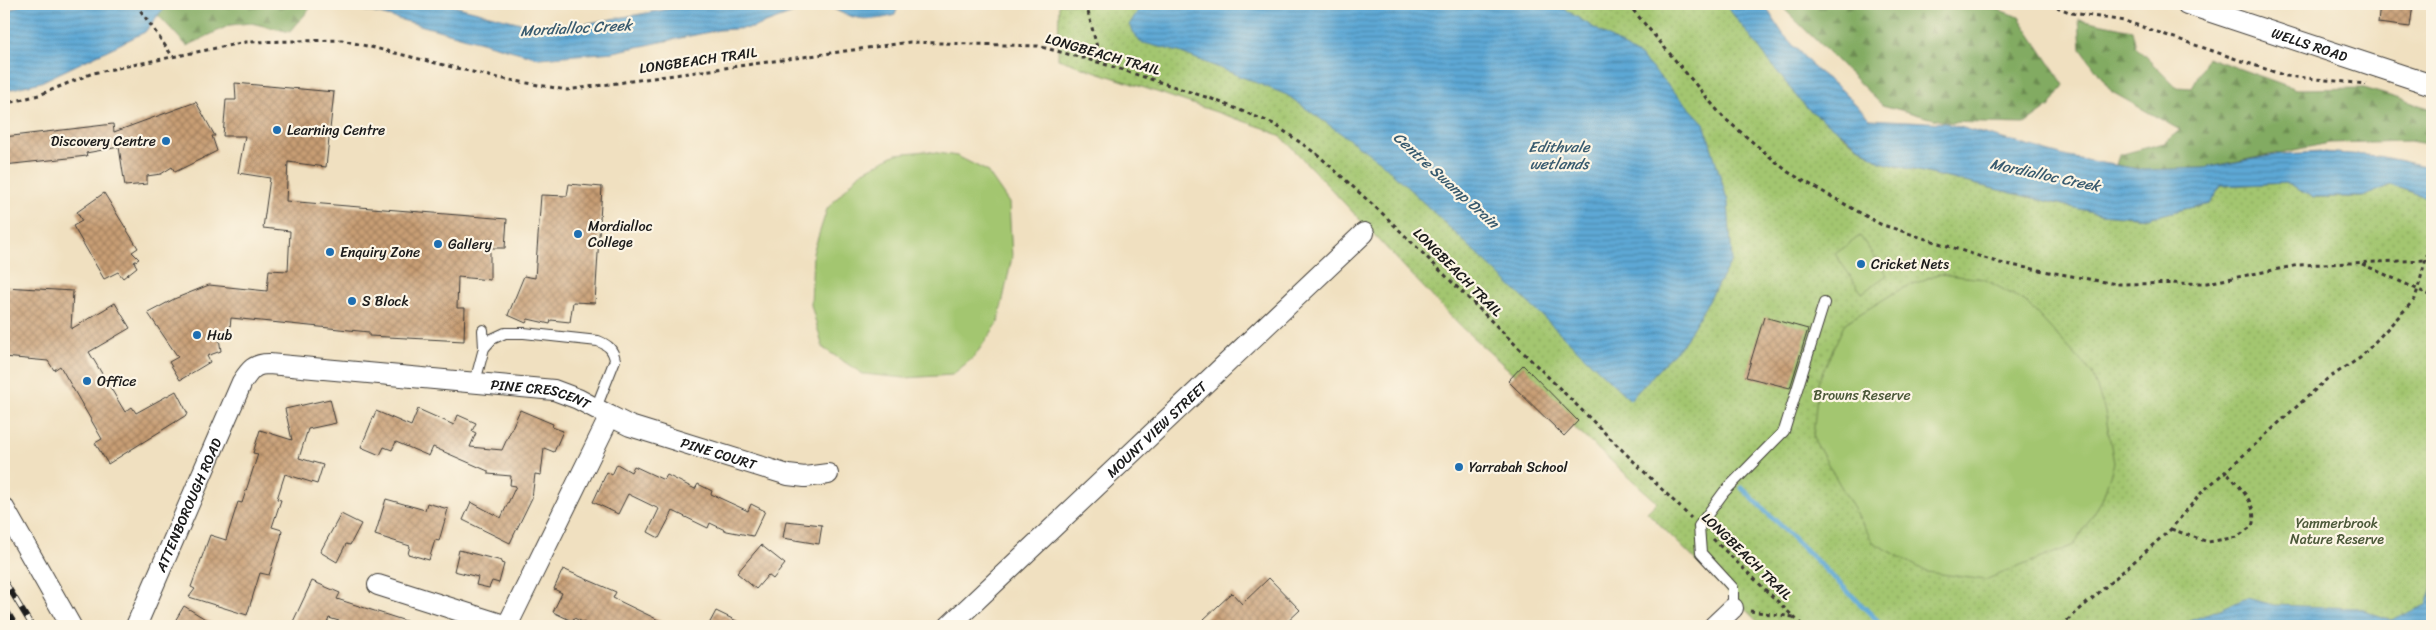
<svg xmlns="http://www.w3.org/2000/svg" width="2436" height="630" font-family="Sriracha,sans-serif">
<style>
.forest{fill:url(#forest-firs);stroke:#4f643f}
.park{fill:url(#park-dots);stroke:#607146}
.garden{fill:#a3c670;stroke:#607146}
.water{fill:url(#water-rules);stroke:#3c6278}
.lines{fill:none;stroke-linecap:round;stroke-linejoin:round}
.stream{stroke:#5da8d5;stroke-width:5}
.building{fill:url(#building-cross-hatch)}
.lane-casing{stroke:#3c3935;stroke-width:12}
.street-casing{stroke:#3c3935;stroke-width:22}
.path{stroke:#3c3935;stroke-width:3;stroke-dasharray:4 4;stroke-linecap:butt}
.lane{stroke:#fff;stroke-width:10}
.street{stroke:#fff;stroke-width:20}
.rail-casing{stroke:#1c1c1c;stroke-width:5.5}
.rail{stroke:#fcf5e5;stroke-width:4;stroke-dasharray:11;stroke-linecap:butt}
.poi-dot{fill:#1f6fb2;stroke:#fcf5e5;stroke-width:2}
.labels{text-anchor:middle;stroke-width:4.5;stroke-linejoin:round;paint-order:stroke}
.street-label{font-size:14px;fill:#1c1c1c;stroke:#fcf5e5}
.poi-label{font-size:14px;fill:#1c1c1c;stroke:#fcf5e5;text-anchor:start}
.park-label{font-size:14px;fill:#4b5839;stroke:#fcf5e5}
.water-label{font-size:15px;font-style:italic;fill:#395b6f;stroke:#fcf5e5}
</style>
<defs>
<pattern id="forest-firs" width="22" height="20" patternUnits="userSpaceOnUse" patternTransform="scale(1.25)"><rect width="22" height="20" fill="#82ab62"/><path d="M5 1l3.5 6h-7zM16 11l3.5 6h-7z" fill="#6a8a50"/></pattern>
<pattern id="park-dots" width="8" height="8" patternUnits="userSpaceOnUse" patternTransform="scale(1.25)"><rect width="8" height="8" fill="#a3c670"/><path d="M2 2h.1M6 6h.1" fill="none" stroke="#8caa60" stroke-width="1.8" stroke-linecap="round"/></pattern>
<pattern id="water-rules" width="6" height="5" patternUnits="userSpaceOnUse" patternTransform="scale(1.25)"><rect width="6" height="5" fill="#5da8d5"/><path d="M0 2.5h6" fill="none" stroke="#4c88ac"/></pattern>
<pattern id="building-cross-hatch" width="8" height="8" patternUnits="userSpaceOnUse" patternTransform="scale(1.25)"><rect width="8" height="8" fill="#c89e74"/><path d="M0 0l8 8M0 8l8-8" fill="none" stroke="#a2805e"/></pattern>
</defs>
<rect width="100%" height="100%" fill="#fcf5e5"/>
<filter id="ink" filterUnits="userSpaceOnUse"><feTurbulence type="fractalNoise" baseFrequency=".02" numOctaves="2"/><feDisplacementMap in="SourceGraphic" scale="10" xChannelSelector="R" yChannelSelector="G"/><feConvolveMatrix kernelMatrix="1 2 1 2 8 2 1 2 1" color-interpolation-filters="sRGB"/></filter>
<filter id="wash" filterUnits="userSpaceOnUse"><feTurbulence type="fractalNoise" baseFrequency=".0096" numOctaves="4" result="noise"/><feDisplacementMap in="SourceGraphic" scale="20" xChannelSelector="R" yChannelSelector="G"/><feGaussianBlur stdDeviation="1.12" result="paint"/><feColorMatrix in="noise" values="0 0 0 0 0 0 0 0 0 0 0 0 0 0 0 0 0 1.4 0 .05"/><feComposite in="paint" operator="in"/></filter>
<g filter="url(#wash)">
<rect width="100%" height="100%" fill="#f0e0c0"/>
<g class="forest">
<path d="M167 4H314L290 32 251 23 230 25 187 46 158 15Z"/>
<path d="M1779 4H1982L2019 17 2064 85 2050 106 2025 124 1945 122 1882 105Z"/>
<path d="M2079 19 2132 30 2136 47 2176 87 2192 88 2207 57 2296 89 2364 88 2432 109V145L2410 141 2329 143 2204 168 2144 170 2116 165 2119 155 2164 143 2180 130 2112 92 2081 49Z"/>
</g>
<path class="park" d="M1059 4H1725L1746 30 1843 136 1880 162 2101 214 2147 218 2210 203 2221 186 2286 183 2312 197H2363L2390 185 2432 199V626H1762L1647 512 1657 502 1460 326 1282 137 1264 128 1058 59Z"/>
<g class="garden">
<path d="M925 151 957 156 987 171 1009 203 1012 257 998 323 974 357 952 375 905 378 863 374 823 348 811 305 813 253 827 209 860 173 896 154Z"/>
<path d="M1860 236 1887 275 1862 293 1835 254Z"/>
<path d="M1938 274 1984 279 2026 302 2092 373 2105 412 2114 463 2102 500 2074 545 1985 580 1927 572 1873 542 1813 438 1818 382 1845 323 1899 290Z"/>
</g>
<g class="water">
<path d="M23 4H167L145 32 41 82 4 91V12Z"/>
<path d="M333 4H446L529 25 566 27 698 4H818L752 28 719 30 613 52 539 58 380 14Z"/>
<path d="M826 4H899L895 15C870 23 847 19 826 4Z"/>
<path d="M1142 4H1556L1641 57 1704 123 1728 202 1732 260 1685 341 1630 400 1381 162 1287 95 1179 52 1140 42 1129 25Z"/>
<path d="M1725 4H1764L1783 34 1816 70 1842 90 1870 119 1945 123 2068 157 2144 170 2204 168 2281 154 2323 152 2378 156 2425 166 2432 164V199L2390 185 2364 197H2312L2286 183 2221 186 2210 203 2148 218 2101 214 1880 162 1803 105Z"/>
<path d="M2432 590V626H2178L2247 598 2274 605 2358 608 2391 620 2427 605Z"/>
</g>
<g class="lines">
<path class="stream" d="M1742 488 1883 626"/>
</g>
<g id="blocks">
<g class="building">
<path d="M2380 4H2413L2410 27 2378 23Z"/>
<path d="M235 83 334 92 326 167 288 162 286 201 507 219 505 248H490V280L458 277 457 308H465L464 341 369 336V332L231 318 229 338H219L221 351 207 356 210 362 180 380 169 362 178 357 148 313 174 299 209 285 267 291 269 270 288 271 290 231 263 228 270 178 238 173 245 136H223L226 100H236Z"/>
<path d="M196 102 215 136H212L217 151 175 172 172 167 161 174 147 176V184L125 186 119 147 86 153 87 156 4 165V137L113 124 114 132Z"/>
<path d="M569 184 602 187 595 303 573 302 570 322 551 320 550 324 528 319 526 323 508 315 524 276 535 278 541 195 567 196Z"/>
<path d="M104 193 138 248 132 252 139 259 134 262 137 267 123 278 118 272 104 279 73 226 82 221 77 212Z"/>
<path d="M4 287 73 291 71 329 115 303 130 328 89 352 125 412 132 407 136 413 176 391 188 414 108 464 95 443 102 439 60 366 54 370 48 361 4 357Z"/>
<path d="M1764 317 1808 329 1790 388 1746 377Z"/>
<path d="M1523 365 1578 421 1564 436 1508 381Z"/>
<path d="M330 399 336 423 308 429 299 458 323 465 317 484 285 474 277 499 281 500 272 527 282 530 281 537 269 575 260 573 247 615 189 597 195 589 191 587 210 535 226 540 238 502 242 503 258 454 253 453 260 430 292 440 285 409Z"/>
<path d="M418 409 454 425 458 415 476 423 472 431 476 433 470 447 502 450 520 410 553 424 552 427 563 431 554 452 544 448 541 475 535 474 532 498 510 543 463 520 471 502 501 518 516 486 510 485 511 476 488 474V471L433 447 429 456 396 442 392 450 384 447 380 455 361 447 376 411 411 426Z"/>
<path d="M617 464 631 472 634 466 664 480 667 475 695 489 698 484 712 491 711 494 748 511 751 504 765 511 753 536 727 531 710 523 708 528 673 511 659 538 648 532 659 509 628 494 618 514 593 502 607 472 612 475Z"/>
<path d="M386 499 425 510 427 503 448 509 439 541 435 540 429 560 408 554 410 546 375 535Z"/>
<path d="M341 514 361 524 350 545 346 544 337 562 320 552Z"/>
<path d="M786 521 822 525 819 544 783 538Z"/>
<path d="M761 545 785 564 773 579 768 575 756 589 737 573Z"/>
<path d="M459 550 502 561 501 563 504 564 499 583 492 581 489 588 476 585 478 577 454 571Z"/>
<path d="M563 569 616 592 613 598 671 626H591L574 618 572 621 553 612 562 593 554 589Z"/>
<path d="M1269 578 1300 610 1283 626H1210L1204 619 1232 593 1242 604Z"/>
<path d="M312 581 340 593 337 599 412 623 411 626H355L329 618 326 626H291Z"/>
<path d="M184 606 217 626H172Z"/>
<path d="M716 611 747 626H708Z"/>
</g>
</g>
</g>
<g filter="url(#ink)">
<use href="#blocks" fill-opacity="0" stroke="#3c3935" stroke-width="1"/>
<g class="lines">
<defs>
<g id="lane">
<path d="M483 330 484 348"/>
<path d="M475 382 484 348 492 339 505 333H524L598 341C608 345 613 349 615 360L596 408"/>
<path d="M1733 608V588L1701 553 1699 526 1724 492 1784 431 1824 303"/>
</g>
<g id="street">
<path id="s1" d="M2187 4 2432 85"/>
<path id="s2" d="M610 416 630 426 788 475 805 477 828 474"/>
<path d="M4 508 71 626"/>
<path d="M378 585 507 626"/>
<path id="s3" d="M136 626 242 382C250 370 254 364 269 364L554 390 578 399 610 416 507 626"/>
<path id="s4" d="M949 626 1364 233"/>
<path d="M1714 626 1733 608"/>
</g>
</defs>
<use href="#lane" class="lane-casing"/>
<use href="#street" class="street-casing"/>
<g class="path">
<path d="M136 4 173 57"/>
<path d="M1086 4 1101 63"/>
<path d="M1628 4 1723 117 1788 172 1880 224 2000 263 2116 284 2207 283 2299 265 2426 260 2432 262"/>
<path d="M2049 4 2072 13 2125 21 2286 76 2366 84"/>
<path d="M4 104 39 95 93 73 246 42 342 40 493 77 567 90 910 42 1038 46 1101 63 1212 99 1274 124 1318 155 1384 215 1691 518"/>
<path d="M2362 264 2432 296"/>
<path d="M2171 529 2208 542 2237 537 2252 526C2260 505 2238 486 2226 471"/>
<path d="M1713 539 1803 626"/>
<path d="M1750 611 1794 617"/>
<path d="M2061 626 2171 529 2202 492 2226 471 2327 379 2360 358 2415 299 2432 237"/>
</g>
<use href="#lane" class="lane"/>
<use href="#street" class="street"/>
<defs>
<g id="rail">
<path d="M4 580 32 626"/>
<path d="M4 606 16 626"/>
</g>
</defs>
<use href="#rail" class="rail-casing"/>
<use href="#rail" class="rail"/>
</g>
</g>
<g class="poi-dot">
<circle cx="277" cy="130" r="5"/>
<circle cx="166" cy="141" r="5"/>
<circle cx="578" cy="234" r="5"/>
<circle cx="438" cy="244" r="5"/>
<circle cx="330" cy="252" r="5"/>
<circle cx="1861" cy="264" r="5"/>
<circle cx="352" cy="301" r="5"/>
<circle cx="197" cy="335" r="5"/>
<circle cx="87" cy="381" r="5"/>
<circle cx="1459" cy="467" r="5"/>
</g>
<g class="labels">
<g class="street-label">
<text dy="5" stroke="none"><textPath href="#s1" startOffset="129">WELLS ROAD</textPath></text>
<text transform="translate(1103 54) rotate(16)" y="5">LONGBEACH TRAIL</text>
<text transform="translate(698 60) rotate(-8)" y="5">LONGBEACH TRAIL</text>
<text transform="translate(1458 272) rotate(45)" y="5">LONGBEACH TRAIL</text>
<text dy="5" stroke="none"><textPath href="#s3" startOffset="574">PINE CRESCENT</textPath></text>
<text dy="5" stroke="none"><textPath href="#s4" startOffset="286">MOUNT VIEW STREET</textPath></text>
<text dy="5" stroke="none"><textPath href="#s2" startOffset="115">PINE COURT</textPath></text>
<text dy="5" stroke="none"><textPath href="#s3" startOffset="132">ATTENBOROUGH ROAD</textPath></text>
<text transform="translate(1747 556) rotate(44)" y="5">LONGBEACH TRAIL</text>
</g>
<g class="poi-label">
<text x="287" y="135">Learning Centre</text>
<text x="156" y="146" text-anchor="end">Discovery Centre</text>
<text x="588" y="231">Mordialloc<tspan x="588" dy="16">College</tspan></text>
<text x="448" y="249">Gallery</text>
<text x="340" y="257">Enquiry Zone</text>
<text x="1871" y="269">Cricket Nets</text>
<text x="362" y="306">S Block</text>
<text x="207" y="340">Hub</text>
<text x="97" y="386">Office</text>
<text x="1469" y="472">Yarrabah School</text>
</g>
<g class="park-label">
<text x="1862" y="400">Browns Reserve</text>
<text x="2337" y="528">Yammerbrook<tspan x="2337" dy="16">Nature Reserve</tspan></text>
</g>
<g class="water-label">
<text transform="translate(576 28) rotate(-3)" y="5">Mordialloc Creek</text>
<text x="1559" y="152">Edithvale<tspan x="1559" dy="17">wetlands</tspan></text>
<text transform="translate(2045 175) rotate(12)" y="5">Mordialloc Creek</text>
<text transform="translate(1446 180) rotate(42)" y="5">Centre Swamp Drain</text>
</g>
</g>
<rect width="2436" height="630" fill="none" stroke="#fcf5e5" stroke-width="20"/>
</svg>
